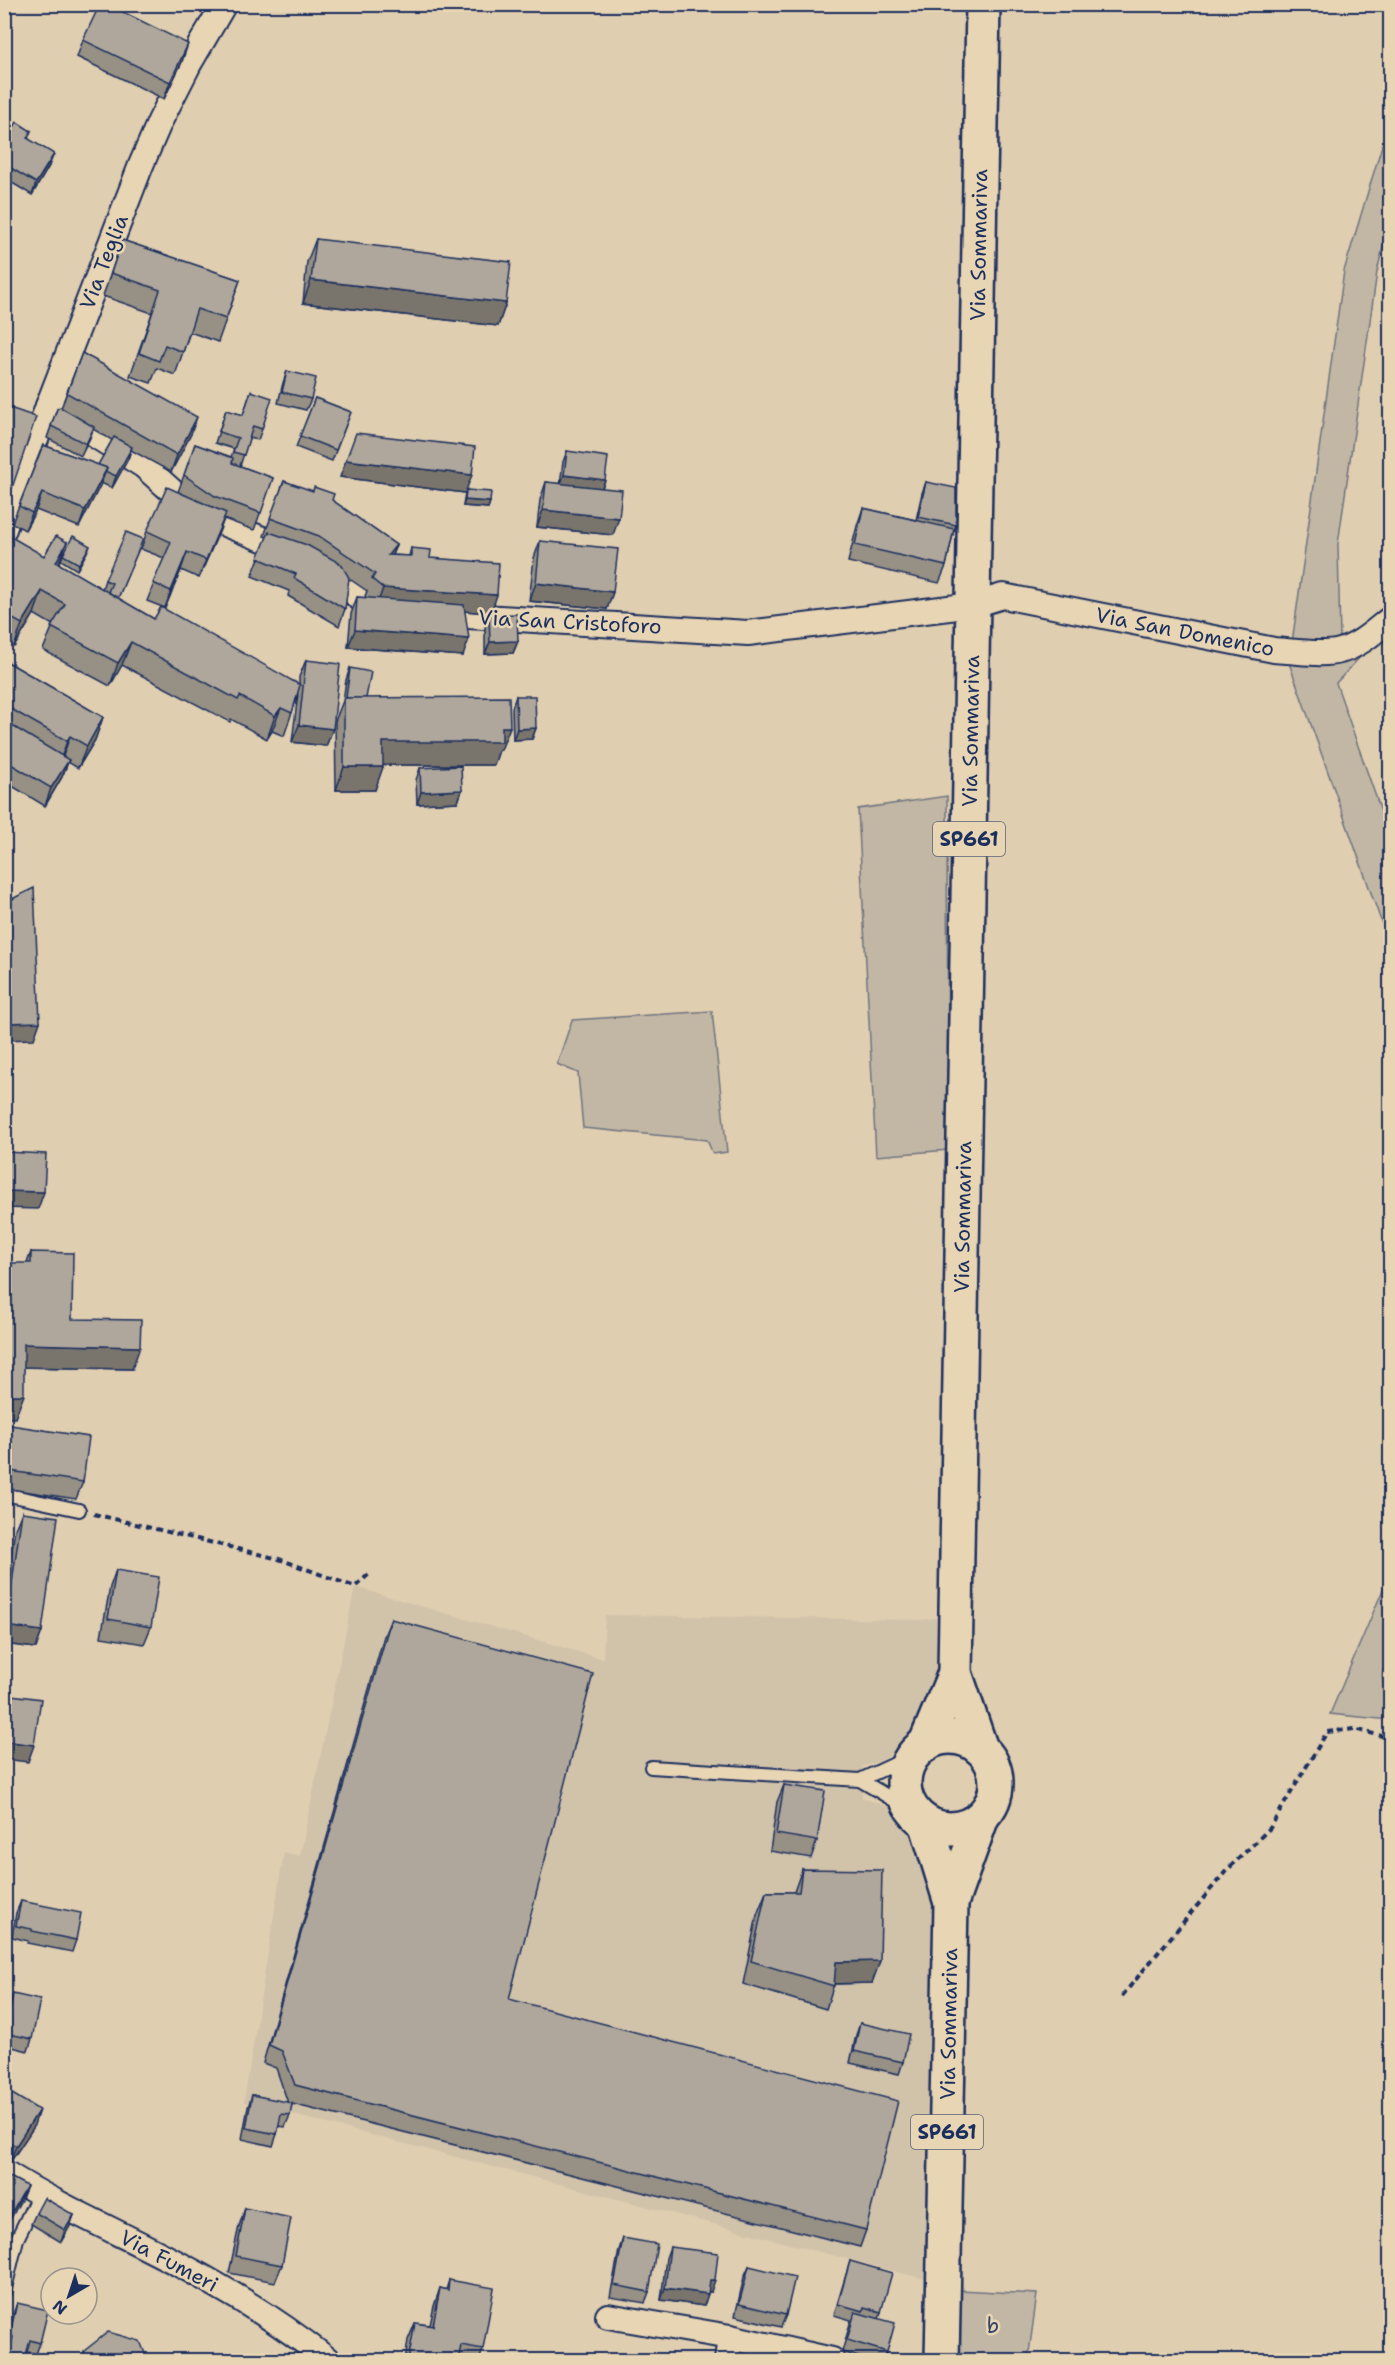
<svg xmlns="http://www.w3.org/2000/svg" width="1395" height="2365" font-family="'Shantell Sans',sans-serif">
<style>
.built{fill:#d1c2aa}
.green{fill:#c2b7a4;stroke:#6e7381;stroke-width:1.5}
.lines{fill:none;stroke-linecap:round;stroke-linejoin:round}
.service-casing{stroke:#1b2f5e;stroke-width:16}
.minor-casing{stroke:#1b2f5e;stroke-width:28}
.primary-casing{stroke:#1b2f5e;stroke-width:38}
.path{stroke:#1b2f5e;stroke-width:4;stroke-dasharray:6 4.5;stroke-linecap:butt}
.service{stroke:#e8d5b3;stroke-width:12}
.minor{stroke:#e8d5b3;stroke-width:24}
.primary{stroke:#e8d5b3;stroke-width:33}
.wall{fill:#969085;stroke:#1b2f5e;stroke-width:1.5}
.shaded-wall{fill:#7a756c;stroke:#1b2f5e;stroke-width:1.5}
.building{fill:#afa79b;stroke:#1b2f5e;stroke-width:1.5}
.labels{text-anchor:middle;stroke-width:5;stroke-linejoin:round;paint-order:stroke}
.shield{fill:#e8d5b3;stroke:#586178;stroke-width:1.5}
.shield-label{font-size:20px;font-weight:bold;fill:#1b2f5e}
.street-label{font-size:21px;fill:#1b2f5e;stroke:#e8d5b3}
.park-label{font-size:21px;fill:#344368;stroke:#e8d5b3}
</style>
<rect width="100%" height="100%" fill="#e0ceb0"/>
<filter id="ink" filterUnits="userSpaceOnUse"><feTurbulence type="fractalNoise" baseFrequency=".0167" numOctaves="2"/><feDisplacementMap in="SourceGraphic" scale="12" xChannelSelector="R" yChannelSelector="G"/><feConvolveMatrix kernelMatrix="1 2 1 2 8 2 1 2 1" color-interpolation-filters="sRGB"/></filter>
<g filter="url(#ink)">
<path class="built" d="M355 1587 603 1659 605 1615 922 1620 941 1617 940 1668 927 1726 908 1744 881 1761 863 1766 862 1798 897 1810 921 1837 931 1870 938 1951 932 2281 244 2102 284 1852 300 1856Z"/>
<g class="green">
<path d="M1390 119V218L1377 272 1338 544 1340 640 1292 643 1344 271Z"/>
<path d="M1389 626 1336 683 1390 837V946L1288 660Z"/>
<path d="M947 796 948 1150 876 1156 858 809Z"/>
<path d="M712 1011 727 1152 713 1154 707 1140 583 1128 578 1073 557 1064 572 1020Z"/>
<path d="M1390 1573V1637L1382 1676 1390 1720 1330 1714Z"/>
<path d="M959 2290 1037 2294 1028 2360H957Z"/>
</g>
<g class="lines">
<defs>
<g id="service">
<path d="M4 1494 79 1510"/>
<path d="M651 1767 860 1780 914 1812"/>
<path d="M860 1780 914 1755"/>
<path d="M4 2293 17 2239 39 2194"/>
</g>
<g id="minor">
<path d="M48 406 144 466 195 512 310 558 343 579 358 597 375 610 384 611"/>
<path d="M4 529 48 406 141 165 160 121 189 64 224 4"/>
<path d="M434 614 748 633 973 605 1003 596 1274 650C1291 651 1324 656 1340 651 1359 646 1375 631 1390 619"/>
<path d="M4 2172C69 2213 140 2241 206 2279 249 2303 290 2330 328 2360"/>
<path d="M608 2316 730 2337 832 2360"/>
<path d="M727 2360 730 2337"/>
</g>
<g id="primary">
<circle cx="950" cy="1783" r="46"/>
<path d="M925 1745 955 1673"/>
<path d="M981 1749 955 1673 983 4"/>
<path d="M926 1822 951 1903 942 2360"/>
<path d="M951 1903 982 1817"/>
</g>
</defs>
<use href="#service" class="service-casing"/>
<use href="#minor" class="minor-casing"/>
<use href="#primary" class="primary-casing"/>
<g class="path">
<path d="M94 1514 279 1559 355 1587 369 1574"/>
<path d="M1122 1996 1226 1871 1270 1828 1327 1732 1354 1729 1390 1738"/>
</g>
<use href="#service" class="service"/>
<use href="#minor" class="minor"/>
<use href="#primary" class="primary"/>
</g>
<g class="wall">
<path d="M83 40 182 62 164 99 77 57Z"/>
<path d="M31 131 28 138 49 166 32 195 4 178V142Z"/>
<path d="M316 239 506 303 498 326 303 303 307 262Z"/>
<path d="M122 240 240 280 218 342 190 332 175 375 157 368 151 383 130 376 152 313 103 296Z"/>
<path d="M82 353 191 434 171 472 131 450 128 459 112 488 101 483 79 527 36 510 25 530 12 523 43 445 98 465 112 440 93 429 81 456 47 438 57 409 61 408Z"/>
<path d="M287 371 311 399 306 410 278 403 283 383Z"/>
<path d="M251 391 262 429 258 440 249 438 240 466 273 478 254 530 224 519 199 578 181 570 165 608 147 601 164 558 141 549 147 531 178 492 195 444 231 457 234 449 215 443 226 410 243 415Z"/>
<path d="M315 398 351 412 332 461 296 447Z"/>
<path d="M567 451 605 480 602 488 613 535 537 527 540 500 546 482 560 484 563 462Z"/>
<path d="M340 477 467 490 490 502 488 508 463 506 465 493Z"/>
<path d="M284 481 332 500 396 545 392 555 409 556 411 548 430 558 491 613 465 611 463 656 348 647 351 614 357 597 367 598 365 596 367 591 348 578 345 609 339 626 288 596 289 591 252 576 267 537 264 536Z"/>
<path d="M926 482 956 525 953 534 946 566 939 583 848 562 857 526 863 508 916 520 922 493Z"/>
<path d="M4 536 44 556 67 542 59 564 102 589 105 580 143 539 118 598 154 619 299 684V677L306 660 333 729 326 746 292 742 298 694 284 736 272 731 267 739 231 719 230 722 122 665 110 686 43 650 53 625 34 614 14 647 4 642Z"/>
<path d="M540 541 613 592 607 609 529 601 534 558Z"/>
<path d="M87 552 77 570 61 560 63 555Z"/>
<path d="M489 615 518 641 513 653 485 654V627Z"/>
<path d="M4 660 103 717 95 740 78 768 68 762 62 777 45 806 4 781Z"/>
<path d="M350 668 366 698 501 750H499L494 765H383L375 790H336L335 721 343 701 346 680Z"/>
<path d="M516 696 536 728 532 739 513 740 512 708Z"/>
<path d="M420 768 462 790 458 802 417 804 416 780Z"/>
<path d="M31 1252 72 1319 132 1369 24 1367 15 1418 27 1263Z"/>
<path d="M4 1424 83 1482 76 1499 4 1488Z"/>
<path d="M22 1512 42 1631 36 1648 4 1644V1607L15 1529Z"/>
<path d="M116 1570 151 1627 144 1644 101 1637 110 1587Z"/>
<path d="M391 1619 509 1999 866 2230 860 2247 292 2104 290 2115 285 2127 279 2126 277 2134 273 2146 242 2139 248 2107 252 2095 288 2103 276 2068 263 2063 384 1636Z"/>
<path d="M784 1785 817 1841 811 1858 770 1851 777 1802Z"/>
<path d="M802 1869 872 1983 834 1984 826 2009 743 1984 757 1915 766 1892H794Z"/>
<path d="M21 1901 76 1940 72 1952 27 1943 28 1941 12 1937 16 1913Z"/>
<path d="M13 1994 32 2039 28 2051 4 2045V2027L9 2006Z"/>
<path d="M860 2023 903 2062 899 2074 850 2063 856 2035Z"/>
<path d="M4 2089 33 2128 9 2164 4 2160Z"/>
<path d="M4 2174 27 2186 22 2198 6 2227 4 2226Z"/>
<path d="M245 2208 282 2265 275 2282 229 2273 239 2226Z"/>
<path d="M36 2213 74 2215 70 2226 61 2242 31 2224Z"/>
<path d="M623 2238 649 2292 645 2303 610 2297 619 2250Z"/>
<path d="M670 2247 711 2292H708L704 2306 661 2300 666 2258Z"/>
<path d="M850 2261 881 2312 879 2319 887 2352 884 2361H872L842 2352 851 2320 834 2315Z"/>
<path d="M749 2266 786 2315 781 2327 735 2316 744 2277Z"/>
<path d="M449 2280 483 2349 479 2361H405L408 2340 415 2323 430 2325 434 2306 440 2288 446 2290Z"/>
<path d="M17 2303 40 2343 36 2354 27 2352 25 2361H6L8 2349 5 2348 13 2314Z"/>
<path d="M84 2351 148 2361H81Z"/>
</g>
<g class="shaded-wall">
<path d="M188 44 182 62 164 99 170 82Z"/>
<path d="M54 154 49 166 32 195 36 183Z"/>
<path d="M311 280 506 303 498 326 303 303Z"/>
<path d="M197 417 191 434 171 472 177 455Z"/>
<path d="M94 427 90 438 81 456 86 444Z"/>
<path d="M132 447 128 459 112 488 116 476Z"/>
<path d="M346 460 472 475 465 493 340 477Z"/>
<path d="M107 468 100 486 79 527 85 510Z"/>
<path d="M564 475 605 480 600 492 560 486Z"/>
<path d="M42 493 36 510 25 530 32 513Z"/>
<path d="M10 494 4 509V502Z"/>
<path d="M465 500 490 502 488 508 463 506Z"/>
<path d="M543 510 619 518 613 535 537 527Z"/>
<path d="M226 513 220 530 199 578 206 560Z"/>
<path d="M67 542 58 565 56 562Z"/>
<path d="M396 545 389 562 388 555Z"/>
<path d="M90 546 87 552 77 570 79 564Z"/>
<path d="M187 552 181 570 165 608 171 591Z"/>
<path d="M536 583 613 592 607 609 529 601Z"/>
<path d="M383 588 497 595 491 613 377 605Z"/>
<path d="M42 591 34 614 14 647 22 624Z"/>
<path d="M355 630 469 639 463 656 348 647Z"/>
<path d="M518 641 513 653 485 654 490 642Z"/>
<path d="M131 642 122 665 110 686 118 663Z"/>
<path d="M281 708 272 731 267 739 275 716Z"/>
<path d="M103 717 95 740 78 768 87 746Z"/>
<path d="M299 725 333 729 326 746 292 742Z"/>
<path d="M502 727H510L501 750H499L494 765H375L383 742Z"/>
<path d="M536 728 532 739 513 740 517 729Z"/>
<path d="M70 736 62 759 59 764 67 741Z"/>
<path d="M69 760 62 777 45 806 51 788Z"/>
<path d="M344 767H383L375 790H336Z"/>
<path d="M462 790 458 802 417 804 421 792Z"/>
<path d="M40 1022 34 1039 4 1040V1027L6 1023Z"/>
<path d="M4 1191 44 1192 38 1209 4 1208Z"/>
<path d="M24 1344 140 1347 132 1369 16 1367Z"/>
<path d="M4 1395H24L15 1418H4Z"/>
<path d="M6 1626 42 1631 36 1648 4 1644V1629Z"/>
<path d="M4 1741 34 1745 28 1762 4 1759Z"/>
<path d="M880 1961 872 1983 828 1984 836 1962Z"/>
<path d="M39 2110 33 2128 9 2164 16 2146Z"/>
<path d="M27 2186 22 2198 6 2227 10 2215Z"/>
<path d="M74 2215 70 2226 61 2242 65 2230Z"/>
<path d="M710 2280H715L711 2292 705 2291Z"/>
<path d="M665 2288 708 2294 704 2306 661 2300Z"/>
</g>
<g class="building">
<path d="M100 4H107L188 44 170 82 83 40Z"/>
<path d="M17 122 31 131 27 138 54 154 36 183 4 164V142Z"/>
<path d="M316 239 511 262 506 303 311 280Z"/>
<path d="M122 240 240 280 226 319 197 309 183 352 165 345 159 361 139 353 160 290 111 273Z"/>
<path d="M82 353 197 417 177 455 67 393Z"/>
<path d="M287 371 316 378 311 399 282 392Z"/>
<path d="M251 391 272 398 262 429 253 426 244 455 233 452 238 438 219 432 226 410 243 415Z"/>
<path d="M315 398 351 412 336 450 300 436Z"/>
<path d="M4 406 36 417 10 494 4 502Z"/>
<path d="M60 407 94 427 86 444 51 426 57 409Z"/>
<path d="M356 433 475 447 472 475 346 460Z"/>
<path d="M114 437 132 447 116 476 105 471 107 468 98 465Z"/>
<path d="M195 444 233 458 232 463 273 478 261 513 215 496 184 475Z"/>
<path d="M43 445 107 468 85 510 42 493 32 513 19 506Z"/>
<path d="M567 451 608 457 605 480 564 475Z"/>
<path d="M284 481 313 491 314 487 334 494 332 500 396 545 388 555 411 556V548L431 550 430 558 499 563 497 595 383 588 372 579 375 574 319 536 270 518Z"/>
<path d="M546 482 622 490 619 518 543 510Z"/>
<path d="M926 482 956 488V525L918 517Z"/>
<path d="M167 487 226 513 206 560 187 552 171 591 153 583 171 542 147 531Z"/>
<path d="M466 490 491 492 490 502 465 500Z"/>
<path d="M863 508 954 529 946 566 855 545Z"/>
<path d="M126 532 143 539 118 598 108 592 112 583 105 580Z"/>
<path d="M269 532 307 545 341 564 349 578 345 609 294 578 296 574 258 558Z"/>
<path d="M6 534 44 556 56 536 67 542 56 562 154 619 161 607 300 685 292 713 281 708 275 716 240 696 238 700 131 642 118 663 51 627 65 604 42 591 22 624 4 614V536Z"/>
<path d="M73 536 90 546 79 564 63 555Z"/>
<path d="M540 541 618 549 613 592 536 583Z"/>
<path d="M357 597 464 605 469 639 355 630Z"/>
<path d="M517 614 518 641 490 642 489 615Z"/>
<path d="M4 660 103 717 87 746 70 736 67 741 4 705Z"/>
<path d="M306 660 340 664 333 729 299 725Z"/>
<path d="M350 668 371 672 366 698H346Z"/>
<path d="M516 696H535L536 728 517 729Z"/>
<path d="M509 697 510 727H502V742H383V767H344V698Z"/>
<path d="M4 721 69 760 51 788 4 760Z"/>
<path d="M461 766 462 790 421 792 420 768Z"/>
<path d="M34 888 40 1022 6 1023 4 994V903Z"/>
<path d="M4 1152 46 1154 44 1192 4 1191Z"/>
<path d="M31 1252 73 1253 72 1319 141 1320 140 1347 24 1344V1395H4V1263H31Z"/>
<path d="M4 1424 89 1437 83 1482 4 1470Z"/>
<path d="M22 1512 58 1517 42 1631 6 1626Z"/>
<path d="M116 1570 159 1577 151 1627 108 1619Z"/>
<path d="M391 1619 593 1674 509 1999 898 2101 866 2230 295 2085 282 2051 269 2045Z"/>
<path d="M4 1694 41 1699 34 1745 4 1741Z"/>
<path d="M784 1785 825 1791 817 1841 776 1834Z"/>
<path d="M4 1849 7 1850 4 1866Z"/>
<path d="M802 1869 882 1870 880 1961 836 1962 834 1986 751 1961 766 1892H799Z"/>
<path d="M21 1901 81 1913 76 1940 32 1931V1929L16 1926Z"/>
<path d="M13 1994 40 2000 32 2039 5 2033Z"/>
<path d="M860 2023 909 2034 903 2062 854 2051Z"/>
<path d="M4 2089 39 2110 16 2146 4 2139Z"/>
<path d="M252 2095 292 2103 290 2115 281 2114 277 2134 246 2128Z"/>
<path d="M4 2174 27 2186 10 2215 4 2212Z"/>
<path d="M44 2198 74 2215 65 2230 36 2213Z"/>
<path d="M245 2208 291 2218 282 2265 236 2256Z"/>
<path d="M623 2238 657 2244 649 2292 614 2285Z"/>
<path d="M670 2247 718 2253 715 2280H710L708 2294 665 2288Z"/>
<path d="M4 2252H8L4 2275Z"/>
<path d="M850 2261 892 2273 881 2312 864 2307 863 2311 838 2304Z"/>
<path d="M749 2266 795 2277 786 2315 739 2304Z"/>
<path d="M449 2280 494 2288 483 2349 461 2345 458 2361H408L415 2323 433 2326 440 2288 448 2290Z"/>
<path d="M17 2303 48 2310 40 2343 30 2340 25 2359 9 2355 13 2337H9Z"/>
<path d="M855 2312 895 2323 887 2352 847 2340Z"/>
<path d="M108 2332 140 2341 148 2361H85L84 2351Z"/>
</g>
</g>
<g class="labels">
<g class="shield">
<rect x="933" y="822" width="72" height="34" rx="4.5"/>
<rect x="911" y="2115" width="72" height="34" rx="4.5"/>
</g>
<g class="shield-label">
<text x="969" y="846">SP661</text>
<text x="947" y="2139">SP661</text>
</g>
<g class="street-label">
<text transform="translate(979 245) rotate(-89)" y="7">Via Sommariva</text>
<text transform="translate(104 262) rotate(-69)" y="7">Via Teglia</text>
<text transform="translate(570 622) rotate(3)" y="7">Via San Cristoforo</text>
<text transform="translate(1185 632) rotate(11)" y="7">Via San Domenico</text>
<text transform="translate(971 731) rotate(-89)" y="7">Via Sommariva</text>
<text transform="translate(963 1217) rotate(-89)" y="7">Via Sommariva</text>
<text transform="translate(949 2024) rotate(-89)" y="7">Via Sommariva</text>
<text transform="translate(169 2261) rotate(28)" y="7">Via Fumeri</text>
</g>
<g class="park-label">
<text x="993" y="2333">b</text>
</g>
</g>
<rect width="1395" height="2365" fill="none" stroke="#e8d5b3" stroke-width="24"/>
<rect x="12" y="12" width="1371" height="2341" fill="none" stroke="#1b2f5e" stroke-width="2" filter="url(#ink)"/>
<g transform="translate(69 2296) rotate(219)"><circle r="28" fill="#e8d5b3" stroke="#969391" stroke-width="1.5"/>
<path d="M0-4.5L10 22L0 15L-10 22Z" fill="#1b2f5e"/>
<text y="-9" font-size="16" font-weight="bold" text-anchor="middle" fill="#1b2f5e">N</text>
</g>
</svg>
